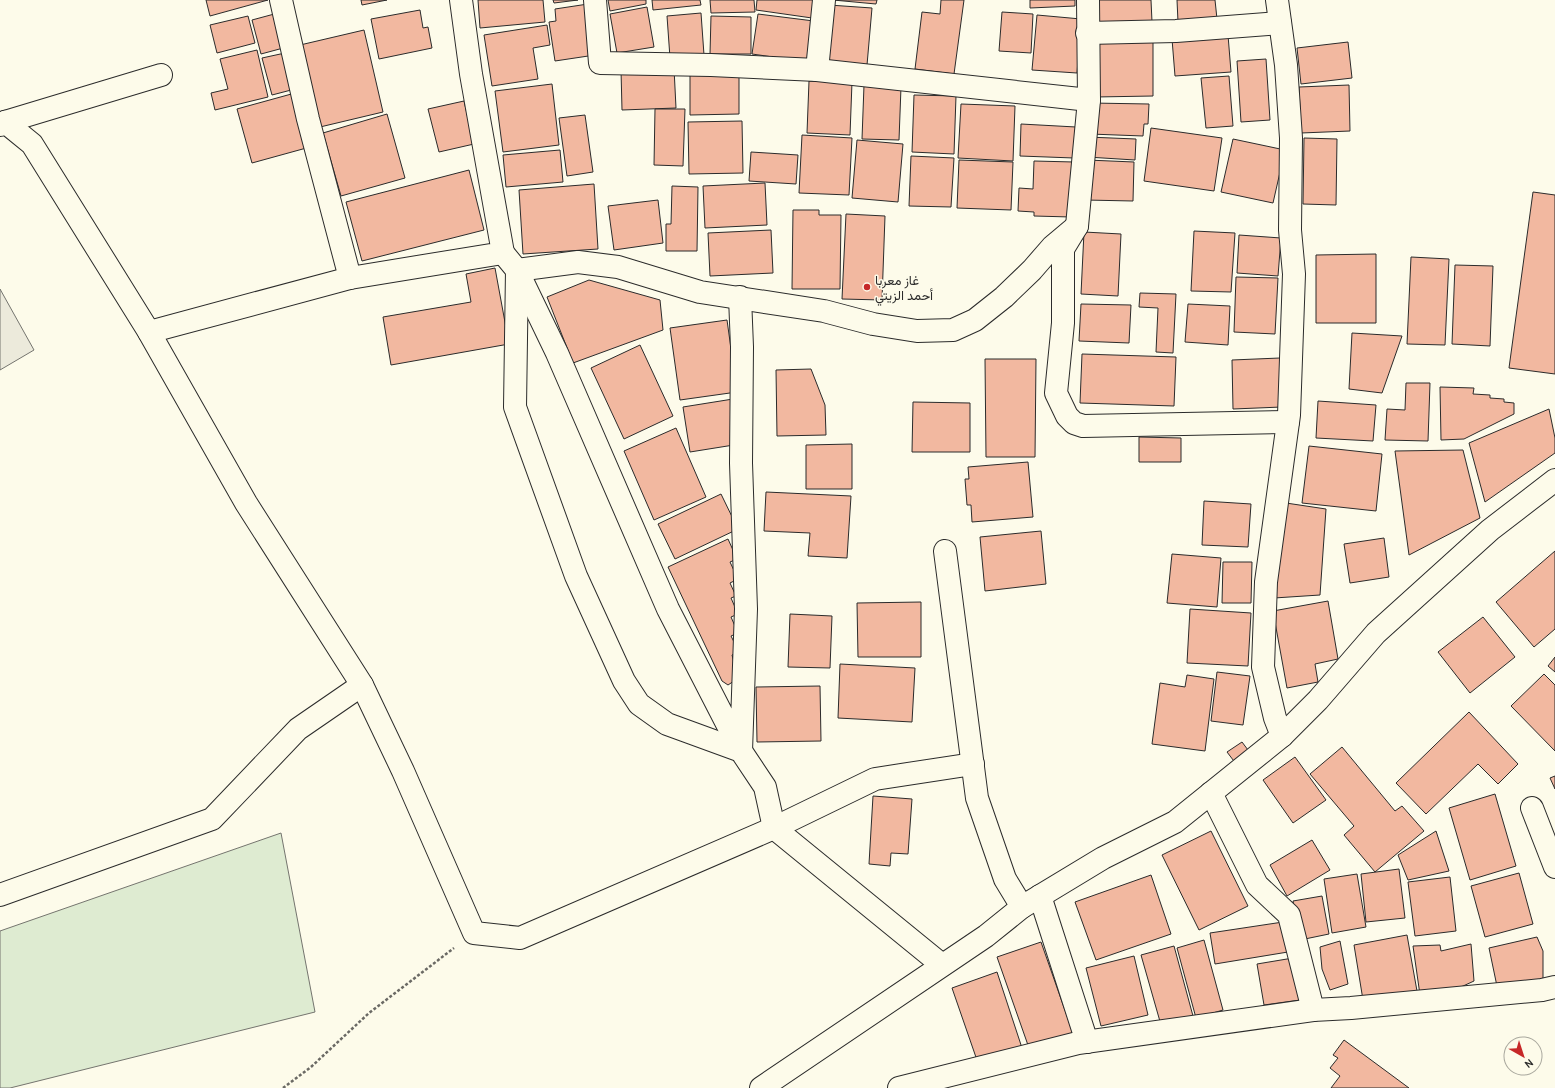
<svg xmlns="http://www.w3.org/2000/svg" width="1555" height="1088" font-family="Karla,Vazirmatn,sans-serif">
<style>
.green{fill:#deebd1;stroke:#74746e}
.parking{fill:#eceadb;stroke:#74746e}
.building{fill:#f2b8a0;stroke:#2b2b2b}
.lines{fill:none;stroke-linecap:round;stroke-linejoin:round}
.minor-casing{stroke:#2b2b2b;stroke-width:24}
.tertiary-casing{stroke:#2b2b2b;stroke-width:24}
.path{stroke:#6a6964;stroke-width:2.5;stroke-dasharray:3 2;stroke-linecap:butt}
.minor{stroke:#fdfbea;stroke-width:22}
.tertiary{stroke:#fdfbea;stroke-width:22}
.poi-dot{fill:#c62828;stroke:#fdfbea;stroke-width:1.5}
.labels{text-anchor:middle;stroke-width:3;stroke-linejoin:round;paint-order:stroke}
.poi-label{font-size:13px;fill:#2b2b2b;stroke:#fdfbea;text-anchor:start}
</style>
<rect width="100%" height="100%" fill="#fdfbea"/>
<path class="green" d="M281 833 315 1012 10 1088H0V931Z"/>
<path class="parking" d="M0 289 34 350 0 370Z"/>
<g class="building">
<path d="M206 0H268L210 16Z"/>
<path d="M361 0H387L362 5Z"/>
<path d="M478 0H543L545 22 480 28Z"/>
<path d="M553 0H578L554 3Z"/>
<path d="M608 0H646V4L610 11Z"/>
<path d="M652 0H700L701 5 653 10Z"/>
<path d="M710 0H754L755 12 711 13Z"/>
<path d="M757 0H822L819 19 756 10Z"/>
<path d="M833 0H877L876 4Z"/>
<path d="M941 0H964L954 74 915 69 922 12 940 14Z"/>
<path d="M1030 0H1075V6L1030 8Z"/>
<path d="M1094 0H1151L1152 22 1095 25Z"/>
<path d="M1177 0H1215L1217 19 1178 22Z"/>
<path d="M588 4 595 55 555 61 549 22 556 21 555 9Z"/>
<path d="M829 5 872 8 867 65 825 62Z"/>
<path d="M647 7 654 47 617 53 610 14Z"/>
<path d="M420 10 423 28 428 27 432 48 379 59 371 19Z"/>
<path d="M1002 12 1033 14 1031 53 999 51Z"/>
<path d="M278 13 287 47 261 54 252 20Z"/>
<path d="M701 13 704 55 670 58 667 16Z"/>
<path d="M758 14 814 21 808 62 752 54Z"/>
<path d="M1037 15 1081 19 1077 73 1032 70Z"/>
<path d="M248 16 255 43 217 53 210 25Z"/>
<path d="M711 16 751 17V54H710Z"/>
<path d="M547 25 550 45 533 48 538 79 492 86 484 35Z"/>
<path d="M364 30 383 112 320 127 300 45Z"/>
<path d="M1228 35 1231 72 1175 76 1172 39Z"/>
<path d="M1095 39H1153V96L1095 97Z"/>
<path d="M1348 42 1352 78 1301 84 1297 48Z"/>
<path d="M257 50 268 97 215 110 211 93 228 89 220 59Z"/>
<path d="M285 53 295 89 272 95 262 58Z"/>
<path d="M1266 59 1270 120 1241 122 1237 61Z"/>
<path d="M674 68 676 108 622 110 621 70Z"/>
<path d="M739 68V114L690 115V69Z"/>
<path d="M1229 76 1233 126 1206 128 1201 78Z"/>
<path d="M809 81 852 82 850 135 807 133Z"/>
<path d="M552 84 559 145 503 152 495 91Z"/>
<path d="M864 85 901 87 899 140 862 139Z"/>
<path d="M1349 85 1350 131 1301 133 1299 87Z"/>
<path d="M295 93 310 147 252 163 237 109Z"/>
<path d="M914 95 956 96 954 154 912 152Z"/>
<path d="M464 101 474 144 439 152 428 109Z"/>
<path d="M1091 103 1149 104 1148 124H1144L1143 136 1090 134Z"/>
<path d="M961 104 1015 106 1013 161 958 158Z"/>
<path d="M655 109H685L683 166 654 165Z"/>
<path d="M387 114 405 178 341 196 323 133Z"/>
<path d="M585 115 593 172 567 176 559 118Z"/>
<path d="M742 121 743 173 689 174 688 122Z"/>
<path d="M1021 124 1076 127 1074 158 1020 156Z"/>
<path d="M1151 128 1222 138 1214 191 1144 181Z"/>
<path d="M802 135 852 138 849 195 799 193Z"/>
<path d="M1087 137 1136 139 1135 160 1087 157Z"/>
<path d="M1304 138 1337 139 1336 205 1303 204Z"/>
<path d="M1233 139 1285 150 1273 203 1221 192Z"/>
<path d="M857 140 903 144 898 202 852 198Z"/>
<path d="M560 150 563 182 506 187 503 155Z"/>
<path d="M751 152 798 155 796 184 749 181Z"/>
<path d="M911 156 954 158 951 207 909 206Z"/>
<path d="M959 160 1013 162 1011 210 957 208Z"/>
<path d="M1087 160 1134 162 1133 201 1085 200Z"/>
<path d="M1034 161 1074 162 1071 217 1034 216V212L1018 211 1019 188 1033 189Z"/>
<path d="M469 170 484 230 362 261 346 202Z"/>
<path d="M765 183 767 225 705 228 703 186Z"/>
<path d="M594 184 598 249 523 254 519 190Z"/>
<path d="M672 186 698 187 697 251H666V224H671Z"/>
<path d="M1533 192 1555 195V374L1509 368Z"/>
<path d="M658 200 663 243 614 250 608 206Z"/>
<path d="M793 210H819V215H841L840 289H792Z"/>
<path d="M846 214 885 216 882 300 842 299Z"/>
<path d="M771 230 773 273 710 276 708 233Z"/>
<path d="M1194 231 1235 233 1231 292 1191 291Z"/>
<path d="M1084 232 1121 234 1118 296 1081 294Z"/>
<path d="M1239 235 1281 238 1278 276 1237 273Z"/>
<path d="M1376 254V323H1316V255Z"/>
<path d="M1411 257 1449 259 1445 345 1407 344Z"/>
<path d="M1455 265 1493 266 1490 346 1452 344Z"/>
<path d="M495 268 509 344 391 365 383 317 471 302 466 274Z"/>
<path d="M1236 277 1278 278 1275 334 1234 332Z"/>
<path d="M589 280 660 300 663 330 573 363 547 297Z"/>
<path d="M1140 293 1176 294 1173 353 1156 352 1158 308 1139 307Z"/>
<path d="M1081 304 1131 305 1129 343 1079 341Z"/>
<path d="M1188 304 1230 306 1228 345 1185 342Z"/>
<path d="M727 320 737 392 680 400 670 328Z"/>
<path d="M1352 333 1402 336 1382 393 1349 389Z"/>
<path d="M640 345 673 416 624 439 591 368Z"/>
<path d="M1082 354 1176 357 1174 406 1080 403Z"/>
<path d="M1280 358 1282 407 1233 409 1232 360Z"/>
<path d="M985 359H1036L1035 457H986Z"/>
<path d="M811 369 825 405 826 435 777 436 776 370Z"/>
<path d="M1406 383H1430L1428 441 1385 440 1387 409 1405 410Z"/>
<path d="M1440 387 1474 388 1473 394 1490 395V398L1504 399V402L1514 403V414L1464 439 1441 440Z"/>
<path d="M733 399 740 444 690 452 683 407Z"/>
<path d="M1318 401 1376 405 1373 441 1316 438Z"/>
<path d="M913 402 970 403V452H912Z"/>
<path d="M1549 409 1555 438V453L1485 502 1469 443Z"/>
<path d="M676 428 706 497 654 520 624 451Z"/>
<path d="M1139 437 1181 438V462H1139Z"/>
<path d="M852 444V489H806V445Z"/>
<path d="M1309 446 1382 454 1376 511 1302 503Z"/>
<path d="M1463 450 1480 518 1409 555 1395 451Z"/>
<path d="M1028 462 1033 517 972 522 971 505H967L965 479H969L968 467Z"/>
<path d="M766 492 851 496 847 558 808 556 810 533 764 531Z"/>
<path d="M721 494 738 529 675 559 658 524Z"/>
<path d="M1204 501 1251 504 1248 547 1202 545Z"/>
<path d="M1286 503 1326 509 1320 595 1274 598Z"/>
<path d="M1041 531 1046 584 985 591 980 537Z"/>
<path d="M1384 538 1389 577 1350 583 1344 544Z"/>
<path d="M728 539 737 559 730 562 738 579 730 583 736 596 731 598 738 614 731 617 738 633 731 636 739 652 732 655 737 674 734 681 728 685 722 681 668 567Z"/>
<path d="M1555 551V629L1534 647 1496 602Z"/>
<path d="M1172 554 1221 558 1217 607 1167 603Z"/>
<path d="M1223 562H1252L1251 603H1222Z"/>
<path d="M1328 601 1338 659 1315 664 1318 682 1287 688 1273 611Z"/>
<path d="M921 602V657H858L857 603Z"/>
<path d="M1190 609 1251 613 1248 666 1187 663Z"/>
<path d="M790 614 832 616 830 668 788 667Z"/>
<path d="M1483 617 1515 657 1470 693 1438 652Z"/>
<path d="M1555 657V672L1548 666Z"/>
<path d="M840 664 915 668 912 722 838 718Z"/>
<path d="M1217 672 1250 676 1243 725 1211 721Z"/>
<path d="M1544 674 1555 685V751L1511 706Z"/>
<path d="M1187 675 1214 679 1205 751 1152 744 1160 683 1185 687Z"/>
<path d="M820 686 821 741 757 742 756 687Z"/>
<path d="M1469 712 1518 764 1498 784 1478 764 1426 814 1396 783Z"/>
<path d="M1242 742 1254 758 1240 769 1227 752Z"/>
<path d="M1342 747 1395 811 1402 806 1424 831 1375 872 1344 835 1354 826 1310 774Z"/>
<path d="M1295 757 1326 800 1293 823 1263 780Z"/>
<path d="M1555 776V789L1550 778Z"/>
<path d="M1495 794 1516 866 1470 880 1449 808Z"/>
<path d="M873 796 912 799 908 854 891 853 890 866 869 864Z"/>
<path d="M1211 831 1248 906 1199 930 1162 855Z"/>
<path d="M1436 831 1449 871 1408 880 1398 855Z"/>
<path d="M1312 840 1330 870 1287 896 1270 865Z"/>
<path d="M1399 869 1405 918 1366 922 1361 874Z"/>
<path d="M1519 873 1533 924 1485 937 1471 886Z"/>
<path d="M1357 874 1366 927 1332 933 1324 879Z"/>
<path d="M1151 875 1171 934 1096 960 1075 902Z"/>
<path d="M1450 877 1456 931 1415 936 1408 882Z"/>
<path d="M1322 896 1329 934 1300 940 1293 901Z"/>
<path d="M1283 922 1288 952 1215 964 1210 933Z"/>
<path d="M1407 935 1417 991 1363 1000 1354 945Z"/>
<path d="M1537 937 1543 951V985L1498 991 1489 948Z"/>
<path d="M1204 940 1223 1010 1196 1018 1177 948Z"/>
<path d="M1340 941 1348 984 1330 990 1322 969 1320 947Z"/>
<path d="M1041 942 1073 1033 1029 1048 997 957Z"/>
<path d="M1471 944 1474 981 1450 992 1420 995 1413 946 1440 945 1441 951Z"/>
<path d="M1174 946 1193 1016 1161 1025 1141 955Z"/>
<path d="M1134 956 1148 1015 1101 1026 1086 968Z"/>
<path d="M1293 958 1300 1000 1264 1005 1257 964Z"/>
<path d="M997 972 1023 1051 979 1066 952 988Z"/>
<path d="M1344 1040 1409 1088H1331L1340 1076 1330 1068 1338 1058 1333 1055Z"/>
</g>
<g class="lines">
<defs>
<g id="minor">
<path d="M281 0 308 119 350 278"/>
<path d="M595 0 600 63 711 65 817 70 1089 100"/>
<path d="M1088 0 1089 100 1077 226 1063 249V323L1056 393 1067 416 1074 423 1083 426 1288 422"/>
<path d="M1277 0 1286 65 1291 138 1290 230 1294 274 1289 415 1266 582 1263 667 1275 718 1282 736"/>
<path d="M1087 33 1176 31 1280 23"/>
<path d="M817 70 824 0"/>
<path d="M5 122 161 75"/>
<path d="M0 125 5 122 32 144 149 332 246 503 362 685 403 771 474 933 520 938 774 828 875 779 973 764"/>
<path d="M503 253 517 270 557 353 668 609 741 751 746 609 741 463 742 347 740 297"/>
<path d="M149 332 350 278 503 253 471 74 461 0"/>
<path d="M945 551 977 798 1005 879 1022 907"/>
<path d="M1211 793 1257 885 1289 915 1313 1010"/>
<path d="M1532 808 1555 867"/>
<path d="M0 895 212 819 298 729 362 685"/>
<path d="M1040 896 1087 1042"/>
<path d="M942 965 774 828 765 787 741 751 667 724 639 704 624 681 576 576 515 407 517 270 578 262 618 267 700 292 824 311 873 324 917 331 953 330 975 320 1004 297 1032 270 1052 247 1077 226"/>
<path d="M899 1088 1078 1043 1313 1010 1351 1008 1542 990 1555 987"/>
</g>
<path id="tertiary" d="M761 1088 986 936 1022 907 1103 858 1175 822 1282 736 1318 700 1376 633 1490 530 1555 480"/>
</defs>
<use href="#minor" class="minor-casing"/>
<use href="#tertiary" class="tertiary-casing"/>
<path class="path" d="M283 1088 311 1067 369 1013 454 948"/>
<use href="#minor" class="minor"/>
<use href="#tertiary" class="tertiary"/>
</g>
<circle class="poi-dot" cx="867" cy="287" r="4"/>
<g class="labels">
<g class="poi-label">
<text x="875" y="285">غاز معربا<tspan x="875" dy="15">أحمد الزيتي</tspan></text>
</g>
</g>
<g transform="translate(1523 1056) rotate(141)"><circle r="19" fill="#fdfbea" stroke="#a9a89e"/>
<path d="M0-3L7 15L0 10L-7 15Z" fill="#c62828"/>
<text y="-6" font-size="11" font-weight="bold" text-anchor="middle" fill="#2b2b2b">N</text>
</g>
</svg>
